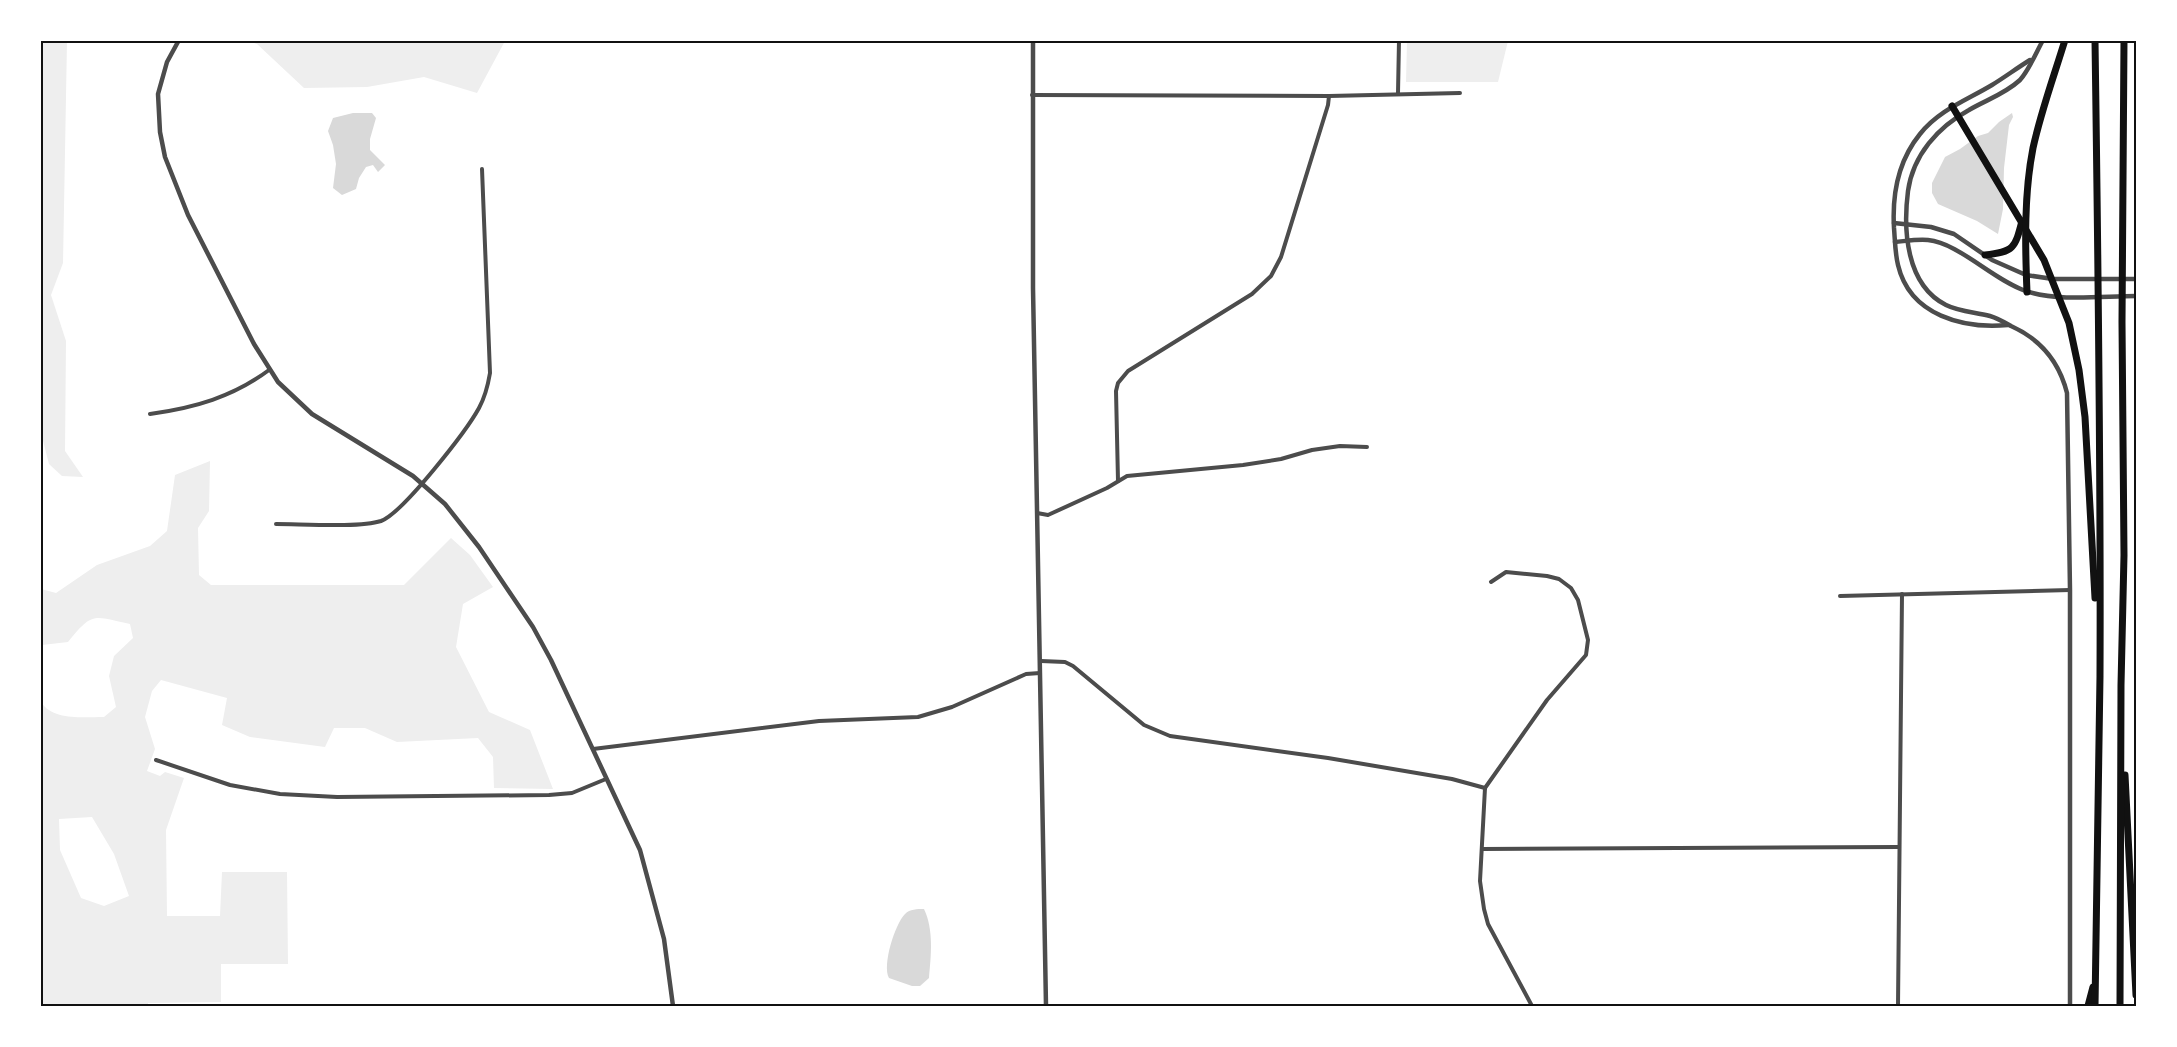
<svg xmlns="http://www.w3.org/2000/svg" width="2177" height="1047" font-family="'Sofia Sans Condensed',sans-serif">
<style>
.green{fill:#eee;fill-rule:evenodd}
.water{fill:#d9d9d9}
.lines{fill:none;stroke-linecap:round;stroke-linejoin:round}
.minor{stroke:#4c4c4c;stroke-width:4}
.tertiary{stroke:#4c4c4c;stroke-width:4.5}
.motorway{stroke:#111;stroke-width:7}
.neatline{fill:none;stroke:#111;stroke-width:2}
</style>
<rect width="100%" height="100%" fill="#fff"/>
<g class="green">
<path d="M40 41H67L63 263 51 295 66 341 65 451 83 477 62 476 49 464 41 433Z"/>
<path d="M249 41H505L477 93 424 77 367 87 304 88 257 44Z"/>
<path d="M1407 41V40L1508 41 1498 82H1406Z"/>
<path d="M210 461 209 511 198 528 199 575 211 585H404L451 538 470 555 493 587 463 604 456 647 489 712 530 730 553 789 494 788 493 757 478 738 397 742 365 728H334L325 747 250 737 222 725 227 698 161 680 152 691 145 717 155 749 147 771 160 776 165 772 184 778 166 830 167 916H220L222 872H287L288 964H221V1002L148 1003V1006H41V702C53 721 84 717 104 717L116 707 109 676 114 656 133 638 130 624C93 616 93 611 68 642L42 645 41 647V589L56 593 97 565 150 546 167 531 175 475ZM92 817 114 854 129 896 104 906 81 898 60 850 59 819Z"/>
</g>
<g class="water">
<path d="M353 113H372L376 118 370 139V150L385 165 378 172 373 165 366 167 359 178 356 189 342 195 333 188 336 164 333 145 328 131 333 118Z"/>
<path d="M2012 113 2013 117 2009 125 2004 168 2003 209 1998 234 1977 221 1938 204 1932 193V183L1945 157 1960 149 1978 136 1988 133 1999 122Z"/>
<path d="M924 909C934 930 931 956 929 978L920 986H912L889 978C882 965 895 924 905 914 910 909 917 909 924 909Z"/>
</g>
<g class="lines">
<g class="minor">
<path d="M1398 93 1399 40"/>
<path d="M1032 95 1329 96 1460 93"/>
<path d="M150 414C194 408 233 397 269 370"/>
<path d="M1118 481 1116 391 1118 383 1128 371 1252 294 1271 276 1281 257 1328 105 1329 96"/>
<path d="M1037 513 1048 515 1107 488 1127 476 1243 465 1281 459 1312 450 1340 446 1367 447"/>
<path d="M276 524C302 524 359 528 381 521 403 513 467 430 479 408 485 397 488 385 490 373L482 169"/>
<path d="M1840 596 2070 590"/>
<path d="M1041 661 1065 662 1073 666 1144 725 1170 736 1328 758 1452 779 1485 788"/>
<path d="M593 749 819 721 918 717 952 707 1026 674 1040 673"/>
<path d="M156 760 230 785 280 794 337 797 549 795 572 793 606 779"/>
<path d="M1485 788 1547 700 1586 655 1588 640 1578 600 1571 588 1559 579 1547 576 1506 572 1491 582"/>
<path d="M1485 788 1480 881 1484 909 1488 924 1532 1006"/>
<path d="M1482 849 1899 847"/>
<path d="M1898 1006 1902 594"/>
</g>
<g class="tertiary">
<path d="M179 40 167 62 158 94 160 132 165 157 188 215 254 344 278 382 312 414 413 476 445 504 479 547 533 627 551 660 640 850 664 939 673 1006"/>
<path d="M1033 40V288L1046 1006"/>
<path d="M2043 40C2036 53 2029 70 2020 80 2005 94 1986 100 1969 110 1938 127 1913 155 1908 191 1903 230 1906 285 1946 305 1960 312 1975 312 1990 316 1997 318 2004 322 2011 326 2040 339 2059 361 2067 393L2070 590V1006"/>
<path d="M1894 223 1931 227 1954 234 1992 260 2026 275 2053 279H2136"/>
<path d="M1895 242C1906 241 1917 239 1928 240 1959 243 1993 280 2026 291 2058 302 2103 296 2136 296"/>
<path d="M2008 325C1964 329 1910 316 1898 265 1895 253 1895 240 1894 228 1892 194 1898 161 1920 134 1939 110 1967 100 1992 85 2005 77 2017 68 2030 60"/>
</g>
<g class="motorway">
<path d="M1952 106 2044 260 2069 323 2079 370 2085 417 2095 598"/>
<path d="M1985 255C2014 252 2015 248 2022 221"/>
<path d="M2027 292C2025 244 2024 194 2033 148 2041 111 2054 76 2065 40"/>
<path d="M2125 775 2136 995"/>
<path d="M2088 1006 2093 987"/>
<path d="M2095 1006C2096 896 2099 786 2100 676 2101 464 2098 252 2095 40"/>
<path d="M2120 1006 2121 685 2124 555 2122 322 2124 40"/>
</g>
</g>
<rect width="2177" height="1047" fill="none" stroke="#ffffff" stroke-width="84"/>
<rect x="42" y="42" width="2093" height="963" class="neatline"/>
</svg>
